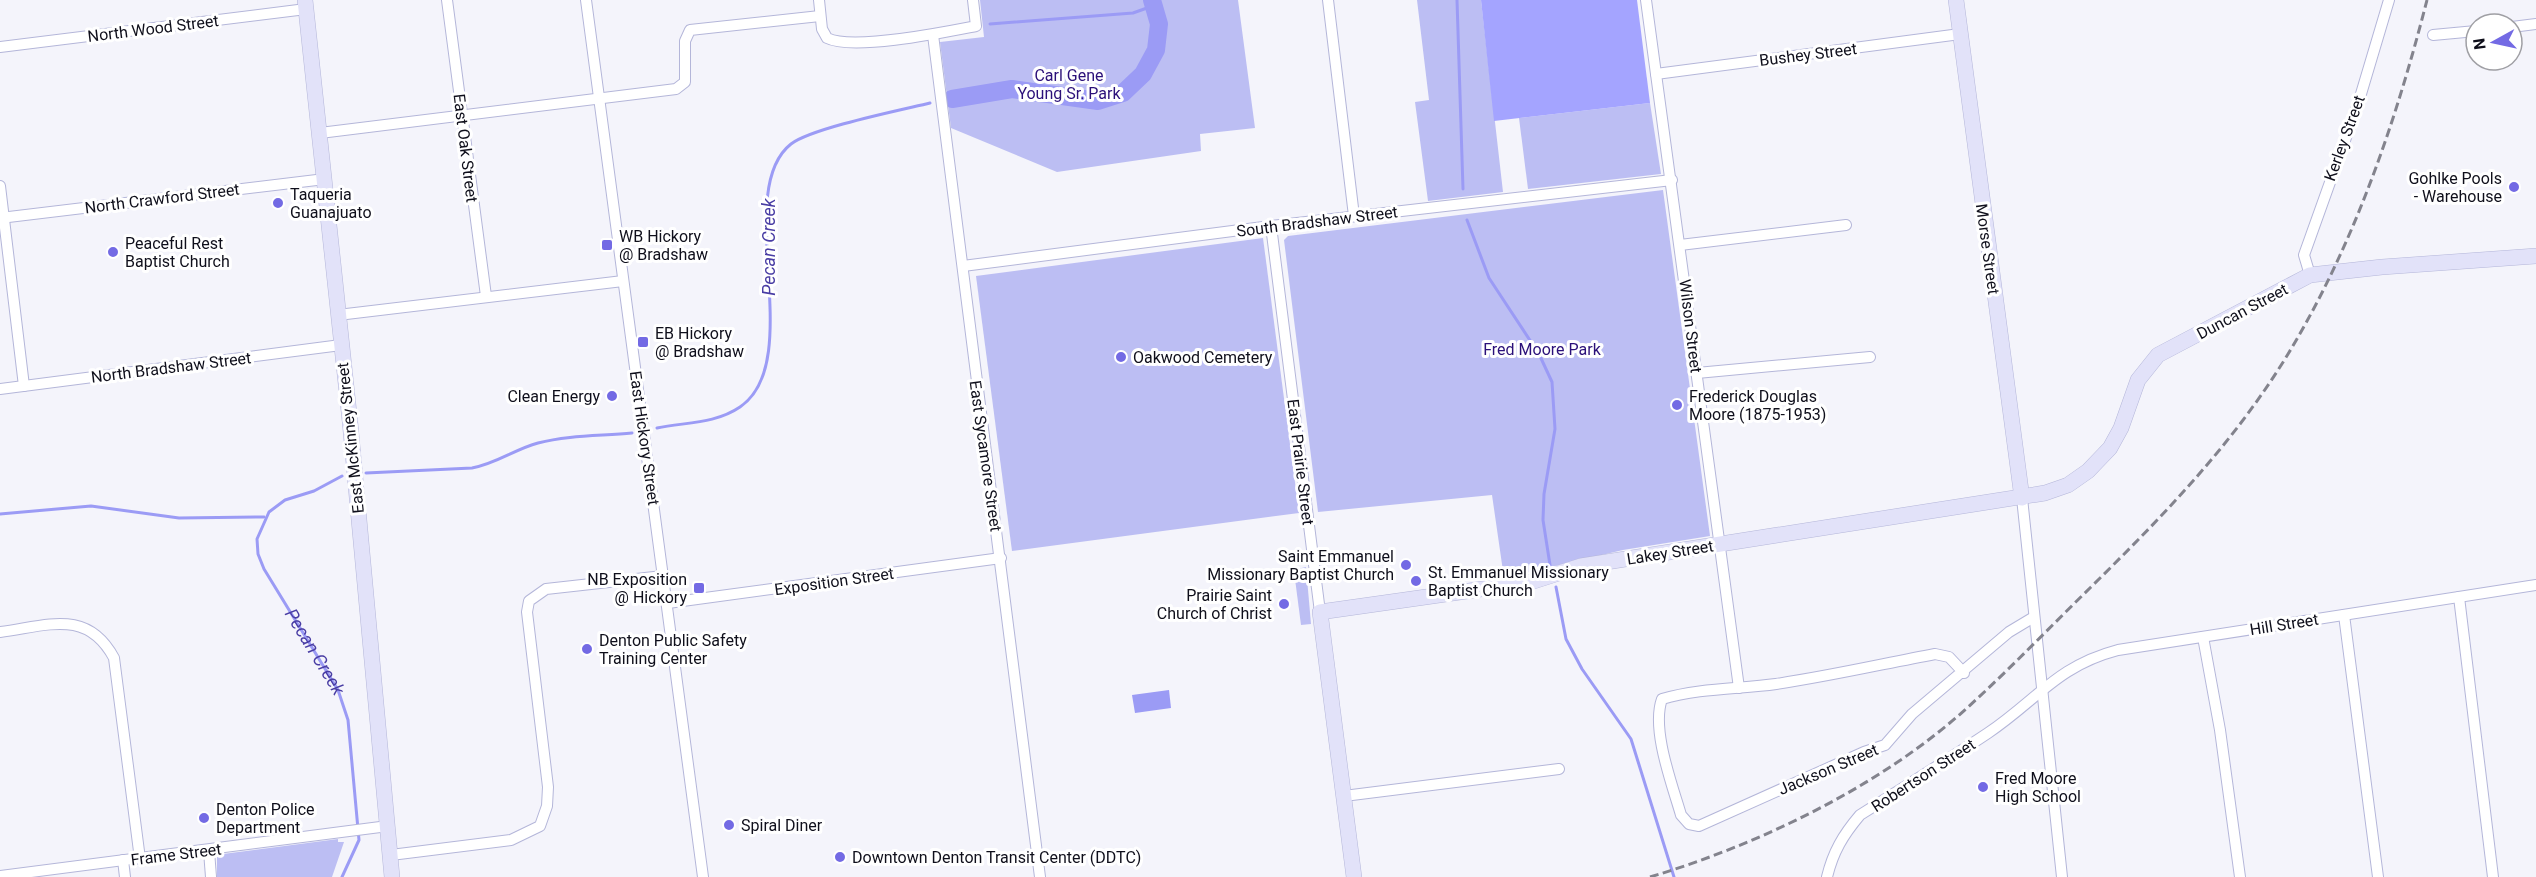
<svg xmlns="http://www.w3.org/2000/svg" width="2536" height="877" font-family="Roboto,sans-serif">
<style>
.green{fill:#bcbef3}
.forest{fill:#a4a4ff}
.water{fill:#9b9bf5}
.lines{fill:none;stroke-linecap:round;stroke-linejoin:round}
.stream{stroke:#9b9bf5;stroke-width:3}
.river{stroke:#9b9bf5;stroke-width:18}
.street-casing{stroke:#b4b6d9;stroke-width:12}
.secondary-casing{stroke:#b4b6d9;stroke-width:16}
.street{stroke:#fff;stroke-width:10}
.secondary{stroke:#e2e2f9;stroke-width:15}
.rail{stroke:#83838d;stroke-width:3;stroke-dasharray:9 4.5;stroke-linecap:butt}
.poi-dot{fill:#736ae4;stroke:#fff;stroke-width:2}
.labels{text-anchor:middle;stroke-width:6;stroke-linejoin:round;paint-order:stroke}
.street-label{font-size:16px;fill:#0f0f1b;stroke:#fff}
.park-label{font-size:16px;fill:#2b1079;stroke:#fff}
.poi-label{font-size:16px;fill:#0f0f1b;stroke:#fff;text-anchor:start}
.water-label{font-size:18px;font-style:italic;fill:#493da4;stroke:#fff}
</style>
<rect width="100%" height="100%" fill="#f4f4fb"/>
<g class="green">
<path d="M980 0H1238L1255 128 1200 134 1201 151 1057 172 951 128 940 42 984 37Z"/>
<path d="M1417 0H1481L1503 192 1428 201 1415 102 1429 100Z"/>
<path d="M1650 103 1661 174 1528 189 1519 118Z"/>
<path d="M1663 190 1710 536 1623 550 1504 578 1492 495 1318 512 1284 240 1288 236Z"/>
<path d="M1263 238 1299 513 1012 551 976 276Z"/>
<path d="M1306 567 1311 624 1301 625 1295 579 1297 569Z"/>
<path d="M338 839V842H344L332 877H217V857L223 854Z"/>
</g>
<path class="forest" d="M1481 0H1637L1650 103 1494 121Z"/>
<path class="water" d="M1169 690 1171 708 1135 713 1132 695Z"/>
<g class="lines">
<g class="stream">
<path d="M1457 0 1463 189"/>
<path d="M990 24 1133 13 1147 8 1152 3"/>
<path d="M1467 220 1489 278 1539 354 1552 382 1555 429 1544 494 1543 520 1550 565"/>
<path d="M657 428C686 422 715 424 740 407 808 361 731 191 791 144 812 128 901 110 930 103"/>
<path d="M366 473 472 468C496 464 515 449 538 443 568 435 601 436 632 433"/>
<path id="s1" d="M342 476 314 491 285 500 269 512 257 539 258 554 264 569 338 690 348 720 359 840 342 877"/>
<path d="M0 514 91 506 179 518 264 517"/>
<path d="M1556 587 1566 639 1582 669 1631 739 1674 877"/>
</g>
<path class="river" d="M952 99 1012 89 1098 101 1123 93 1143 74 1156 50 1159 24 1152 0"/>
<defs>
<g id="street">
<path d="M447 0 486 296"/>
<path d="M586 0 703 877"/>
<path d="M819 0 822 29 827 38C853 51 945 32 976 26L973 0"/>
<path d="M1328 0 1354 216"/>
<path d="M1646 0 1739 688"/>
<path d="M2512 27 2536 24"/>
<path d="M933 35 1040 877"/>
<path d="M2433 35 2476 31"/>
<path d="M0 47 306 9"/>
<path d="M1656 74 1960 34"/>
<path d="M320 133 676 89 685 82V41L690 30 820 16"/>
<path d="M0 186 24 386"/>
<path d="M0 218 325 179"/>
<path d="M1271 226 1320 612"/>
<path d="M1680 245 1846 225"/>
<path d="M963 266 1271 226 1672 180"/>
<path d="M2310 275 2304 255 2358 104 2389 0"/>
<path d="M338 315 623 281"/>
<path d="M1697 373 1870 357"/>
<path d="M0 389 341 345"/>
<path d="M2022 498 2062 877"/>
<path d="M2459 597 2493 877"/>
<path d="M668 603 1001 558"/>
<path d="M2344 615 2378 877"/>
<path d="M0 632C47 626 87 608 114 658L140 859"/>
<path d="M2203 637 2220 730 2240 877"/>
<path d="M1964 673 1949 657 1935 654C1882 664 1830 676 1776 684 1739 689 1699 688 1662 699 1651 729 1672 784 1681 815L1689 824 1699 826 1864 752 1885 745 1912 714 2009 632 2034 617"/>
<path d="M1344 796 1559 769"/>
<path d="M209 851 211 877"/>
<path d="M391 855 511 840 540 826 547 806 548 787 527 612 529 601 546 589 663 576"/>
<path d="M123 860 125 877"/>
<path d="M0 876 388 826"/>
<path d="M1827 877C1833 852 1843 835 1860 815 1903 788 1946 761 1988 733 2037 700 2057 666 2118 650L2536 585"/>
</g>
<g id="secondary">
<path d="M305 0 350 422 392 877"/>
<path d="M1956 0 2022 498"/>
<path d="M1354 877 1320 612 1531 582 1581 566 2045 493 2068 485 2088 471 2110 448 2121 428 2138 380 2158 355 2310 275 2382 267 2536 256"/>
</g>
</defs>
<use href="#street" class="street-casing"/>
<use href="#secondary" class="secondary-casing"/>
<use href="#street" class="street"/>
<use href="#secondary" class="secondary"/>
<path class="rail" d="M1650 877C1760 844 1881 786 1967 708 2010 669 2050 627 2091 587 2163 516 2231 446 2285 359 2353 248 2395 125 2427 0"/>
</g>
<g class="poi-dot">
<circle cx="2514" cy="187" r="6"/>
<circle cx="278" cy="203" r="6"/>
<rect x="601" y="239" width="12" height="12" rx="3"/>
<circle cx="113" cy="252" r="6"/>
<rect x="637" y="336" width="12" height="12" rx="3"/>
<circle cx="1121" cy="357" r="6"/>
<circle cx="612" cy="396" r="6"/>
<circle cx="1677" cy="405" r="6"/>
<circle cx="1406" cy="565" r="6"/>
<circle cx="1416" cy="581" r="6"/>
<rect x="693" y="582" width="12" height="12" rx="3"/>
<circle cx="1284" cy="604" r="6"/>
<circle cx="587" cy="649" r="6"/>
<circle cx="1983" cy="787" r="6"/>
<circle cx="204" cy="818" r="6"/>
<circle cx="729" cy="825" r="6"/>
<circle cx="840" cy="857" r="6"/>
</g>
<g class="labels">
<g class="street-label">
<text transform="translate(153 28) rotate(-7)" y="6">North Wood Street</text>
<text transform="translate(1808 54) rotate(-7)" y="6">Bushey Street</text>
<text transform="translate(2344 138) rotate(-70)" y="6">Kerley Street</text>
<text transform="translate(466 148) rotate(83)" y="6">East Oak Street</text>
<text transform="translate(162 198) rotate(-7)" y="6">North Crawford Street</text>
<text transform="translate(1317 221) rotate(-7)" y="6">South Bradshaw Street</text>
<text transform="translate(1988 249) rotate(82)" y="6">Morse Street</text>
<text transform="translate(2242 311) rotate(-28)" y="6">Duncan Street</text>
<text transform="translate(1691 326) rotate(83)" y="6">Wilson Street</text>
<text transform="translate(171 367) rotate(-7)" y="6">North Bradshaw Street</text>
<text transform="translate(350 438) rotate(-96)" y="6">East McKinney Street</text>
<text transform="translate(645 438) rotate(82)" y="6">East Hickory Street</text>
<text transform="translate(986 456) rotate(82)" y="6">East Sycamore Street</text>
<text transform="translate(1301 462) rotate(83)" y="6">East Prairie Street</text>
<text transform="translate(1670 552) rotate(-9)" y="6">Lakey Street</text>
<text transform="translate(834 581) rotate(-8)" y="6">Exposition Street</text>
<text transform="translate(2284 624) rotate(-9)" y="6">Hill Street</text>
<text transform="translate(1828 769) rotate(-23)" y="6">Jackson Street</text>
<text transform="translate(1923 775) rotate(-33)" y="6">Robertson Street</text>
<text transform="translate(176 854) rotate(-7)" y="6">Frame Street</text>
</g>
<g class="park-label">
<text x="1069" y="81">Carl Gene<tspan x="1069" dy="18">Young Sr. Park</tspan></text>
<text x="1542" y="355">Fred Moore Park</text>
</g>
<g class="poi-label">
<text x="2502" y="184" text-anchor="end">Gohlke Pools<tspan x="2502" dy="18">- Warehouse</tspan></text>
<text x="290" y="200">Taqueria<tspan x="290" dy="18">Guanajuato</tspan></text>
<text x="619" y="242">WB Hickory<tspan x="619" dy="18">@ Bradshaw</tspan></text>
<text x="125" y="249">Peaceful Rest<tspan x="125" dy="18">Baptist Church</tspan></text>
<text x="655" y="339">EB Hickory<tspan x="655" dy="18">@ Bradshaw</tspan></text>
<text x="1133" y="363">Oakwood Cemetery</text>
<text x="600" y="402" text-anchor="end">Clean Energy</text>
<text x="1689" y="402">Frederick Douglas<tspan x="1689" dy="18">Moore (1875-1953)</tspan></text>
<text x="1394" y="562" text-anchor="end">Saint Emmanuel<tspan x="1394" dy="18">Missionary Baptist Church</tspan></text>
<text x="1428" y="578">St. Emmanuel Missionary<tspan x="1428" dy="18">Baptist Church</tspan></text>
<text x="687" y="585" text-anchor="end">NB Exposition<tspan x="687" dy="18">@ Hickory</tspan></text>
<text x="1272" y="601" text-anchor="end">Prairie Saint<tspan x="1272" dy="18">Church of Christ</tspan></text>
<text x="599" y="646">Denton Public Safety<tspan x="599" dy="18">Training Center</tspan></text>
<text x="1995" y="784">Fred Moore<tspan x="1995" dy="18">High School</tspan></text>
<text x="216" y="815">Denton Police<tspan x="216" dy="18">Department</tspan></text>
<text x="741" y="831">Spiral Diner</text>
<text x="852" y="863">Downtown Denton Transit Center (DDTC)</text>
</g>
<g class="water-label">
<text transform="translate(769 247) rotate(-90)" y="6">Pecan Creek</text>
<text dy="6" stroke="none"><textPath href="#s1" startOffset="240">Pecan Creek</textPath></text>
</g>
</g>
<g transform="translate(2494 42) rotate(262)"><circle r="28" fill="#ffffff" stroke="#9f9fa4" stroke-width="1.5"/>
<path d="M0-4.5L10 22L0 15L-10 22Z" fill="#736ae4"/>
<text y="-9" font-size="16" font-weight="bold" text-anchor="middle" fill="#0f0f1b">N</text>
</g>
</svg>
